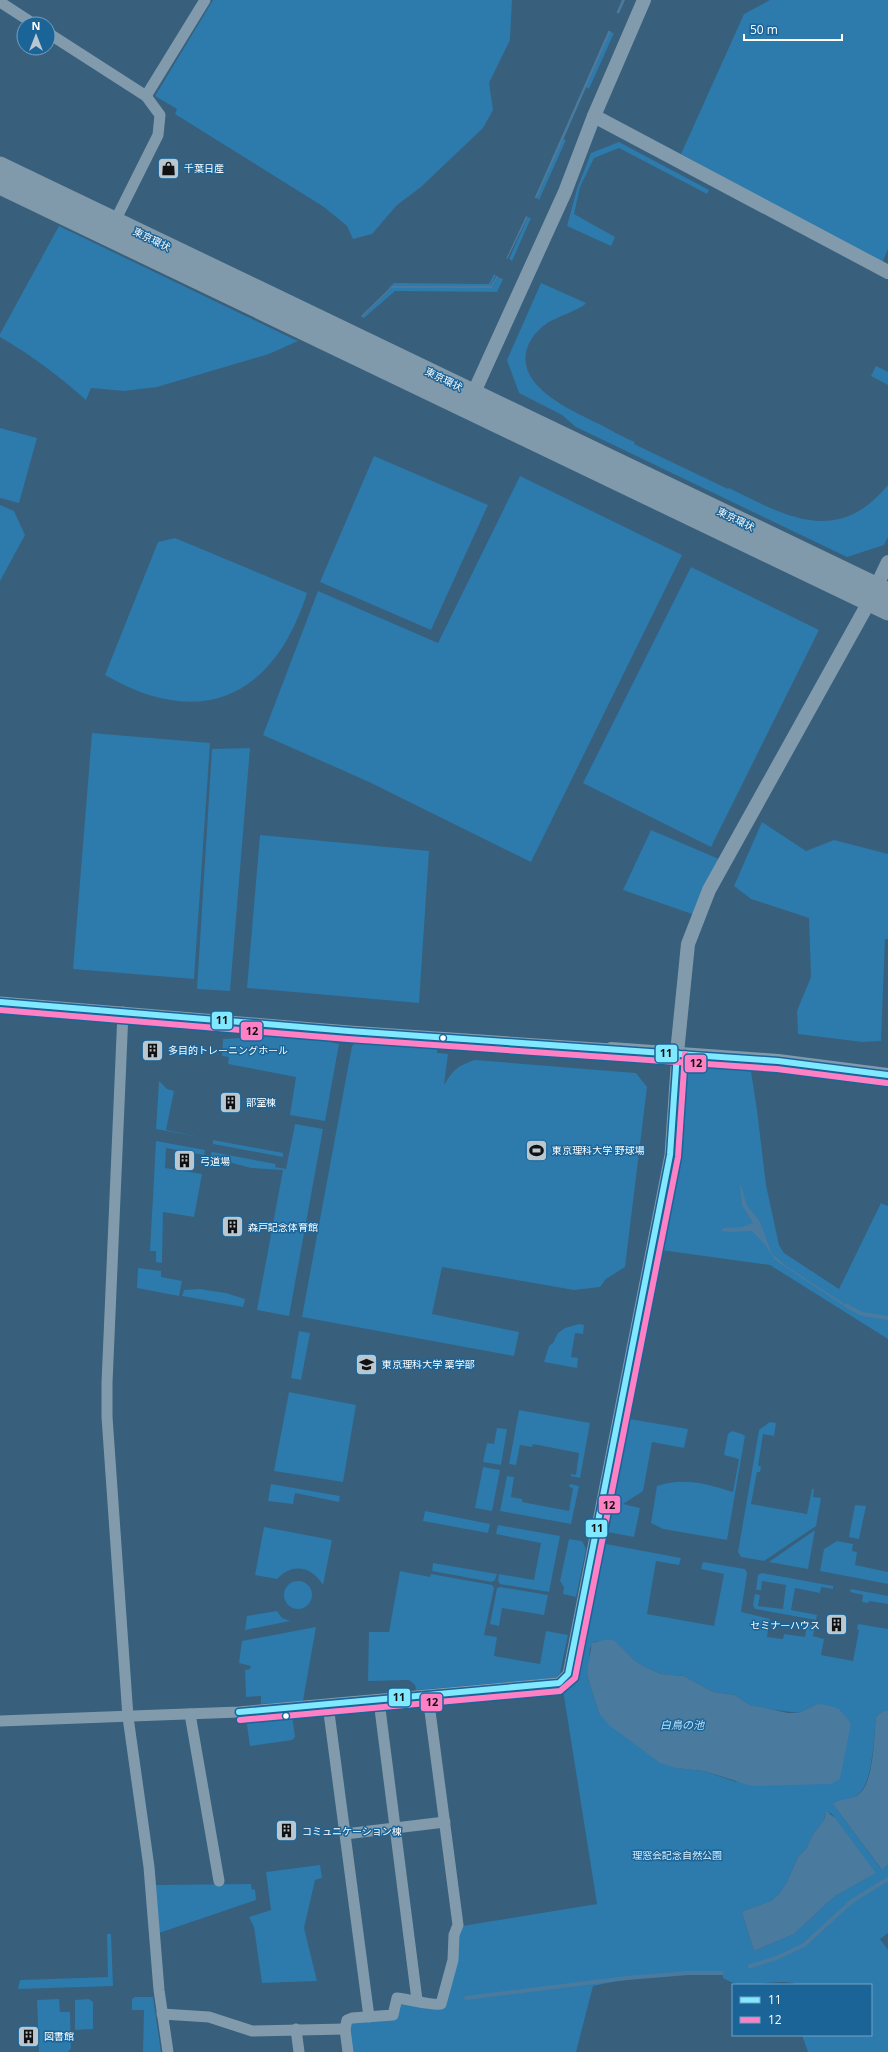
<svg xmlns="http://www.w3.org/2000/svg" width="888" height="2052" font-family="'Open Sans','Noto Sans JP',sans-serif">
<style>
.green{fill:#2d7aac;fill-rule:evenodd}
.water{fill:#4a7b9e}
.pier{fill:#385f7b}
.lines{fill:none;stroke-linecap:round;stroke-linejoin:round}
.stream{stroke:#4a7b9e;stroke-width:4}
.minor{stroke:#819bad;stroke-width:11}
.tertiary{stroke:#819bad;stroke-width:14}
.trunk{stroke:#809aab;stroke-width:19}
.bus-1-casing{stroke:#1b6498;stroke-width:9}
.bus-2-casing{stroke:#1b6498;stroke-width:9}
.bus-1{stroke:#80e8ff;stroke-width:6}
.bus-2{stroke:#ff80c5;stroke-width:6}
.bus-dot{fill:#fff;stroke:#1b6498;stroke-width:1.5}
.labels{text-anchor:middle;stroke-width:3;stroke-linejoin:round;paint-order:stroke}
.poi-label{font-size:10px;fill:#fff;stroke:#1b6498;text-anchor:start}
.street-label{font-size:10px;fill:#fff;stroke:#1b6498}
.park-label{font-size:10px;fill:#d6edfb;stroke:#1b6498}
.water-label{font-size:11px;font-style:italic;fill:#bce0f7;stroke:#1b6498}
.line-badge{stroke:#1b6498;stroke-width:1.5}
.pale-badge-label{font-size:11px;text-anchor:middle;font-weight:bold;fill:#111}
</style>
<rect width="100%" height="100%" fill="#385f7b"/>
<g class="green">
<path d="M213 0H512L510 40 489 83 493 110 483 128 421 187 397 205 372 234 353 239 347 226 324 207 175 114 177 109 155 96Z"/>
<path d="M770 0H888V249L882 263 681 154 744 14Z"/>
<path d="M610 32 614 33 589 89 586 87Z"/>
<path d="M563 139 566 140 539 200 537 198Z"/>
<path d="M619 142 709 190 707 194 619 148 594 158 580 187 574 214 615 237 611 246 567 226 577 189 591 153Z"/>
<path d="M528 217 531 218 512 261 509 259Z"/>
<path d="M59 226 287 336 298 341 269 354 157 387 124 391 91 388 86 400C59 376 31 355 0 337V334Z"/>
<path d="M494 274 496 275 491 286H392L387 289 394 283 489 284Z"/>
<path d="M498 277 503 279 497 292 395 291 364 318 362 317 392 288H492Z"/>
<path d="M541 283 586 303C584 308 554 318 546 324 537 330 528 341 526 353 520 388 571 410 597 423 609 429 622 437 635 442L634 444 728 489 729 488C786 516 837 547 888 485V537L884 545 847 557 576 427 562 415 519 393 507 360Z"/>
<path d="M876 366 888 372V385L871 376Z"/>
<path d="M0 428 37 438 19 503 0 498Z"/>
<path d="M374 456 488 505 431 630 320 582Z"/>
<path d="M520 476 682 555 531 862 369 782 263 735 318 591 438 643Z"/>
<path d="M0 505 14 511 25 535 0 581Z"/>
<path d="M175 538 307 593C274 697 201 731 105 675L158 542Z"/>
<path d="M691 567 819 630 711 847 583 783Z"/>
<path d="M92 733 210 743 194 979 73 969Z"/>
<path d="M250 748 230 991 197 989 212 749Z"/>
<path d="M762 822 806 851 834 840 888 854V939H885L881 1041 862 1042 798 1034 797 1011 811 977 809 918 751 899 734 886Z"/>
<path d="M651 830 719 859 692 914 623 890Z"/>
<path d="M260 835 429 851 419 1003 247 988Z"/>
<path d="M242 1029 326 1036V1041L339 1044 325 1121 290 1115 296 1077 228 1064 229 1057 222 1056 223 1039 241 1038Z"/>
<path d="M360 1039 437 1044V1053L448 1054 444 1085C454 1069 457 1066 475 1060L636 1073 647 1087 625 1267 606 1279 600 1287 574 1290 442 1267 432 1314 519 1332 514 1356 302 1317 352 1046Z"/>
<path d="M682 1060 750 1065 757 1110 766 1185 779 1245 784 1253 839 1289 881 1203 888 1206V1339L770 1265 661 1250 658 1248 673 1177 677 1147Z"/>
<path d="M159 1081 167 1089 174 1091 166 1130 205 1138 156 1129Z"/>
<path d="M295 1124 323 1129 289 1316 257 1310 283 1170 251 1168 210 1157 212 1152 276 1164 275 1167 286 1169Z"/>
<path d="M213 1140 283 1153V1157L213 1144Z"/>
<path d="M156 1141 205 1150 204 1155 166 1148 165 1168 202 1174 194 1217 163 1212 162 1263 156 1262V1251H150Z"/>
<path d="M138 1268 161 1271V1277L182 1281 179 1296 137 1288Z"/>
<path d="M199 1289 226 1293 245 1299 243 1307 182 1296 184 1290Z"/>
<path d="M579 1324 584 1325 583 1334 575 1333 571 1357 578 1358 577 1368 544 1362 549 1346 553 1343 558 1333 565 1328Z"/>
<path d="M299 1331 310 1333 301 1380 291 1378Z"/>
<path d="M289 1392 356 1405 343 1482 274 1471Z"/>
<path d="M519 1410 590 1423 580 1478 571 1476V1474L576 1475 579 1453 533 1444 532 1447 520 1445 516 1465 509 1464Z"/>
<path d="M630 1419 688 1429 684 1448 652 1442 643 1491 623 1504 640 1508 634 1537 602 1531 623 1425Z"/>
<path d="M770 1422 776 1423 774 1436 763 1434 758 1466H761L760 1472H757L751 1504 807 1514 812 1489H814L813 1497 821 1498 816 1526 764 1561 741 1557 738 1552 759 1430Z"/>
<path d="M497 1428 507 1429 501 1465 483 1462 487 1443 494 1444Z"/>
<path d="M732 1431 742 1434 745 1436 727 1540 663 1529 651 1523 657 1486C684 1477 707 1484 733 1492L739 1459 724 1455 728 1434Z"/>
<path d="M483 1467 500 1470 492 1511 475 1508Z"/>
<path d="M507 1476 514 1477 511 1497 522 1499V1502L569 1511 573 1488 569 1487 570 1484 579 1486 571 1524 500 1511Z"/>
<path d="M271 1484 340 1496 339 1502 295 1493 293 1504 268 1501Z"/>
<path d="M855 1505 866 1506 859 1539 849 1537Z"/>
<path d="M425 1511 490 1524 488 1533 423 1521Z"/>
<path d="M498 1525 560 1536 549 1592 500 1584 498 1581 499 1574 534 1580 541 1543 496 1534Z"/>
<path d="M264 1527 332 1540 323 1585C312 1567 293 1562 277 1579L255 1575Z"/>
<path d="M815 1530 808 1569 769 1562Z"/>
<path d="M569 1539 582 1541 586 1549 576 1597 563 1594 564 1587 560 1581Z"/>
<path d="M837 1541 853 1544 852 1551 857 1552 855 1565 888 1572V1584L820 1571 824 1549Z"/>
<path d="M606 1544 681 1558 679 1565 656 1561 647 1614 714 1626 724 1574 701 1569 703 1562 745 1569 747 1573 741 1612 770 1619 767 1637 783 1639 784 1634 805 1637 807 1625 815 1626 813 1636 824 1639 821 1655 853 1661 859 1630 857 1629 858 1624 888 1629V1711H883L876 1717C874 1735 873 1786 857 1795 850 1800 841 1802 833 1804L881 1869 888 1864V1933L880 1939 888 1950V2052H808L802 2035H871V1985H797C788 1978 756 1986 741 1985 734 1984 729 1981 723 1978V1972L651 1974 593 1986 576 2052H351L349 2023 395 2018 400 2001 436 2008 457 1936 462 1926 597 1904 563 1690 572 1683 598 1551ZM613 1640 634 1660 645 1667 661 1674 684 1676 713 1692 735 1695 750 1705 760 1708 799 1713 817 1704 736 1782 704 1771 676 1768 599 1713 588 1678 590 1648 594 1642ZM831 1813 875 1873 835 1896 794 1934 754 1951 742 1913 743 1911 771 1901 779 1894 787 1882 798 1857 806 1849 813 1834 824 1820 825 1814Z"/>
<path d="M433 1563 497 1574 495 1580 492 1582 432 1571Z"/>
<path d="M400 1571 430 1577 431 1574 492 1585 494 1588 484 1635 497 1637 494 1656 540 1664 546 1631 568 1635 560 1673 556 1678 416 1690 415 1685 409 1680 368 1681 369 1632H389Z"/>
<path d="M762 1573 833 1586V1589L821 1587 820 1593 795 1588 791 1610 817 1615 816 1620 755 1609 753 1605 755 1594 760 1595 758 1606 783 1609 786 1585 762 1581 761 1590H756L758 1575Z"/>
<circle cx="298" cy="1595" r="14"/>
<path d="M500 1587 548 1595 544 1615 502 1608 499 1626 490 1624 497 1588Z"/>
<path d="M851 1589 888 1596V1604L869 1601 868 1603 862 1602 863 1595 850 1592Z"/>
<path d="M277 1611 282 1618 290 1621 245 1630 247 1616Z"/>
<path d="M316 1627 303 1701 261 1704V1696L246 1697 245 1670 250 1669 251 1666 239 1663 242 1641Z"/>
<path d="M292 1715 295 1737 292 1740 250 1746 246 1718Z"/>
<path d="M320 1865 322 1878 315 1880 304 1928 317 1981 262 1983 254 1927 249 1917 271 1910 266 1872Z"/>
<path d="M251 1884 252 1890 255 1889 256 1900 159 1933 155 1885Z"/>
<path d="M107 1934H111L113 1986 18 1989 20 1980 108 1977Z"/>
<path d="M135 1997H153L161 2052H143L144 2010H132V1999Z"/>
<path d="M59 1999 60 2012H70L71 2048 68 2052H39L37 2000Z"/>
<path d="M89 1999 93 2002V2029L75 2030V2000Z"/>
</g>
<g class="water">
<path d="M622 0H625C581 96 542 195 492 288H392L362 317 361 316 392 286H491L507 257 535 197Z"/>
<path d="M740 1186 742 1187 746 1204 760 1222 772 1254 789 1268 851 1308 850 1310 775 1260 766 1246 752 1231 730 1232 721 1231 723 1228 742 1227 753 1223 742 1205Z"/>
<path d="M605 1640H613L616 1642 634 1660 645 1667 661 1674 684 1676 713 1692 735 1695 750 1705 788 1713H799L817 1704 827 1705 839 1709 851 1723 840 1779 831 1784 752 1786 704 1771 676 1768 660 1763 609 1725 599 1713 588 1678V1666L592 1643Z"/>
<path d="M883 1711H888V1864L882 1870 833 1804C840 1798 852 1800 859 1794 874 1783 874 1736 876 1717Z"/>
<path d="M826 1811 835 1818 876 1873 835 1896 794 1934 754 1951 742 1913 743 1911 771 1901 779 1894 787 1882 798 1857 806 1849 813 1834 824 1820Z"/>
</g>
<g class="pier">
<path d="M615 12 620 14 612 32 607 30Z"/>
<path d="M533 197 538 199 530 218 524 215Z"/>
<path d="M505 258 510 260 500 277 495 275Z"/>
</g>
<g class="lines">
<g class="stream">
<path d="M847 1306 862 1314 888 1318"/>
<path d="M750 1966 774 1959 804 1945 852 1901 888 1879"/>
<path d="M466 1998 627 1978 688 1973H722"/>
</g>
<g class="minor">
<path d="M0 2 34 24"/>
<path d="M48 33 146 96 160 115 158 135 115 221"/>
<path d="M146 96 205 0"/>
<path d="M0 1002 349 1031 611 1049"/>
<path d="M123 1012 107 1383V1417L128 1717 149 1867 159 1990 168 2052"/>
<path d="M379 1701 417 2000"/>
<path d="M328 1705 369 2017"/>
<path d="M190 1714 219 1881"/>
<path d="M0 1721 239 1712 559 1683 568 1674 670 1155 677 1053"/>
<path d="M345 1834 445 1822"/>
<path d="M162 2014 209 2017 252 2031 345 2029"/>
<path d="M296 2029 299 2052"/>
<path d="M348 2052 345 2029 347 2020 352 2018 393 2015 397 1998C407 1999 434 2006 441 2004L453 1960 454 1935 458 1925 428 1696"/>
</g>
<g class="tertiary">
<path d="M594 116 888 272"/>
<path d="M470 401 565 192 594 116 644 0"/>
<path d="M611 1049 778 1061 888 1075"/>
<path d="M677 1053 688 944 709 890 869 602 888 562"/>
</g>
<g class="trunk">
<path d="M0 166 888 592"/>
<path d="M0 185 888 611"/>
</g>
<defs>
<g id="bus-1">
<path d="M0 1002 349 1031 778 1061 888 1075"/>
<path d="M239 1712 559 1683 568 1674 670 1155 677 1053"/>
</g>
<g id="bus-2">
<path d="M0 1010 348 1039 777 1069 887 1083"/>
<path d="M240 1720 560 1691 575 1678 678 1157 685 1054"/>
</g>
</defs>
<use href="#bus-1" class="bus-1-casing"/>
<use href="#bus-2" class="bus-2-casing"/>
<use href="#bus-1" class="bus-1"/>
<use href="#bus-2" class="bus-2"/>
</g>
<defs>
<symbol id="shop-square" viewBox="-11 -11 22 22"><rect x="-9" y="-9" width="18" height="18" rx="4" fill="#b9c7d1" stroke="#1b6498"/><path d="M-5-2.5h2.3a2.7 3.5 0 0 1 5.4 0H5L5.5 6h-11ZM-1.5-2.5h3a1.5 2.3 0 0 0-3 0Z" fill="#111"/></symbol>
<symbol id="building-square" viewBox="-11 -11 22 22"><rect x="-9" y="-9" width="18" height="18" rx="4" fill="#b9c7d1" stroke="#1b6498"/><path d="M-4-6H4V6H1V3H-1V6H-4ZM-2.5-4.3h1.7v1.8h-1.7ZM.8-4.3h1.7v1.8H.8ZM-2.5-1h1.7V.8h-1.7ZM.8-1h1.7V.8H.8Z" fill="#111"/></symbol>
<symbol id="stadium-square" viewBox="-11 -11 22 22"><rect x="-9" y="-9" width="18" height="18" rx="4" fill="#b9c7d1" stroke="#1b6498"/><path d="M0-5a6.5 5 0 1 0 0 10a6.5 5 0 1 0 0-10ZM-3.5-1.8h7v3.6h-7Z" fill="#111"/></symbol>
<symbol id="university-square" viewBox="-11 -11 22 22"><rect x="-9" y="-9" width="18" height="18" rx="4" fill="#b9c7d1" stroke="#1b6498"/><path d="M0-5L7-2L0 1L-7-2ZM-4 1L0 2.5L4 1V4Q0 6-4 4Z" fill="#111"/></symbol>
</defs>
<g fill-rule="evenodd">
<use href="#shop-square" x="156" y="156" width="25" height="25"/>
<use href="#building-square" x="140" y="1038" width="25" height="25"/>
<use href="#building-square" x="218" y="1090" width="25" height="25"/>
<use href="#stadium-square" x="524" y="1138" width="25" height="25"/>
<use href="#building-square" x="172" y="1148" width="25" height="25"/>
<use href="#building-square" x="220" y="1214" width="25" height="25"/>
<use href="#university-square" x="354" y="1352" width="25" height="25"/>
<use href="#building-square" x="824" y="1612" width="25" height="25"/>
<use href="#building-square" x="274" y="1818" width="25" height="25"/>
<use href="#building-square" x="16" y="2024" width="25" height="25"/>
</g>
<g class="bus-dot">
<circle cx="443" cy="1038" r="3.5"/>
<circle cx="286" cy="1716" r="3.5"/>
</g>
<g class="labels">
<g class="poi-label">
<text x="184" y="172">千葉日産</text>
<text x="168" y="1054">多目的トレーニングホール</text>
<text x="246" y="1106">部室棟</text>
<text x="552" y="1154">東京理科大学 野球場</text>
<text x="200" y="1165">弓道場</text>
<text x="248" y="1231">森戸記念体育館</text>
<text x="382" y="1368">東京理科大学 薬学部</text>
<text x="820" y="1629" text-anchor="end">セミナーハウス</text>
<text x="302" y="1835">コミュニケーション棟</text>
<text x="44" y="2040">図書館</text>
</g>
<g class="street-label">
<text transform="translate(152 239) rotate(26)" y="4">東京環状</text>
<text transform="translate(444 379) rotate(26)" y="4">東京環状</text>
<text transform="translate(736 519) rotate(26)" y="4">東京環状</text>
</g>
<g class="park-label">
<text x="677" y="1859">理窓会記念自然公園</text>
</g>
<g class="water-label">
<text x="682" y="1729">白鳥の池</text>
</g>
</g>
<g class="line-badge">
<rect x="211" y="1011" width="22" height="19" rx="4" fill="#80e8ff"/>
<rect x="240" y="1021" width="23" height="20" rx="4" fill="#ff80c5"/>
<rect x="655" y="1044" width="23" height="19" rx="4" fill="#80e8ff"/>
<rect x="684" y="1054" width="23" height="19" rx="4" fill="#ff80c5"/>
<rect x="598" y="1495" width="23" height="19" rx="4" fill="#ff80c5"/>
<rect x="585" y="1519" width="23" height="19" rx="4" fill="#80e8ff"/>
<rect x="388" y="1688" width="23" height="19" rx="4" fill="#80e8ff"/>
<rect x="420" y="1693" width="23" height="19" rx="4" fill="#ff80c5"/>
</g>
<g class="pale-badge-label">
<text x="222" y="1024">11</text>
<text x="252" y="1035">12</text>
<text x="666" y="1057">11</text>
<text x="696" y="1067">12</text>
<text x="609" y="1509">12</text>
<text x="597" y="1532">11</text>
<text x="399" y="1701">11</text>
<text x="432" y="1706">12</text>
</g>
<rect x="732" y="1984" width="140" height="52" fill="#1b6498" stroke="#76a2c1"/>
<rect x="740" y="1997" width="20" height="6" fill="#80e8ff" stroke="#76a2c1"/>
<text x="768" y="2004" font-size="12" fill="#ffffff">11</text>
<rect x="740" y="2017" width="20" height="6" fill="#ff80c5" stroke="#76a2c1"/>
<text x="768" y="2024" font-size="12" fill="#ffffff">12</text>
<g transform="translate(36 36)"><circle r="19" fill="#1b6498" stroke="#76a2c1"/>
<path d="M0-3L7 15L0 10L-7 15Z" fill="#b9c7d1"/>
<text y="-6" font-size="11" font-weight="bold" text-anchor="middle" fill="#ffffff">N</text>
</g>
<path d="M744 34v6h98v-6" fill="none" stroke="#ffffff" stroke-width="2"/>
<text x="750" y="34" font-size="12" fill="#ffffff" stroke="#1b6498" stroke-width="3" paint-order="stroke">50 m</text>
</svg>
